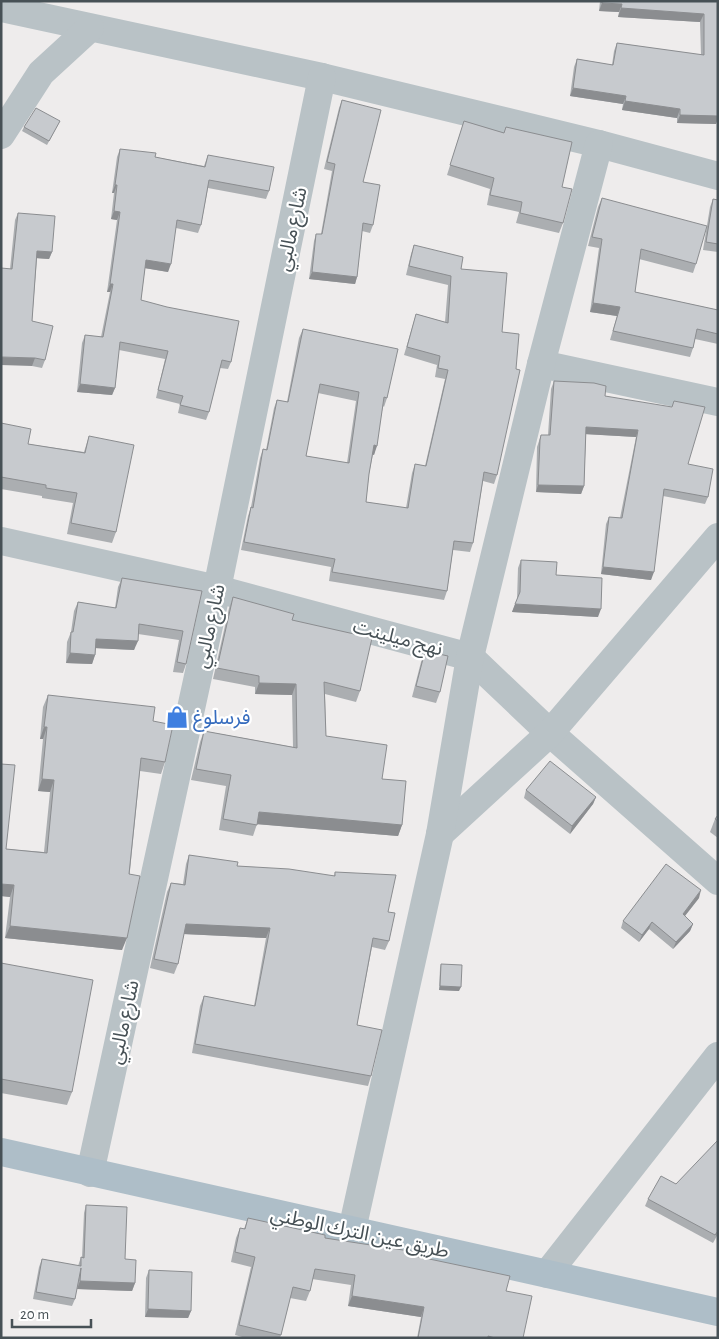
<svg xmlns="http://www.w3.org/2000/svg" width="719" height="1339" font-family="'Alegreya Sans','Noto Sans Arabic',sans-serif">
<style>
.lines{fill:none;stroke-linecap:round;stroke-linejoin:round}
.minor{stroke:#b9c2c6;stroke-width:28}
.major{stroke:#aebec8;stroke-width:28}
.wall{fill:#abaeb1;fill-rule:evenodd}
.shaded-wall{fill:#8b8d90}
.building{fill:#c7cace;stroke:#8b8d90;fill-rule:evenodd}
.labels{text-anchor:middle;stroke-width:4.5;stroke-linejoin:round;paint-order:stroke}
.street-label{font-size:20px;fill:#475156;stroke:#fff}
.shop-label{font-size:20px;fill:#366cbe;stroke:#fff;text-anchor:start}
</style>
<rect width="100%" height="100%" fill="#eeecec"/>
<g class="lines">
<g class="minor">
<path d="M1 8 322 77 599 144 718 176"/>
<path d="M1 135 41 73 90 28"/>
<path d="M541 364 718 402"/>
<path d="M1 541 217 589 470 657 550 733 718 881"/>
<path d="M440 834 550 733 718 537"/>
<path d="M90 1173 217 589 322 77"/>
<path d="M352 1230 440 834 470 657 541 364 599 144"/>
<path d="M547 1274 718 1056"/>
</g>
<path class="major" d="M1 1152 718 1312"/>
</g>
<g class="wall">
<path d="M600 1H718V118L716 124 677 123V118L622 110 623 104 570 96 574 67 577 59 612 65 614 51 617 43 701 55 700 22 618 17 619 12 599 11Z"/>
<path d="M342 100 373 225 370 233 362 231 357 277 355 284 309 279 314 241 316 234H321L332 171 324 169 339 108Z"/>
<path d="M60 121 47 145 22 131 24 127Z"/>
<path d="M464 121 504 133 506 127 562 187 563 223 559 233 516 223 519 212 487 205 490 189 447 175Z"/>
<path d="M120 149 155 157 204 166 208 155 269 191 266 199 208 188 201 225 198 233 176 228 168 272 145 268 141 300 231 362 228 369 220 368 209 412 206 420 178 413 180 404 156 398 165 359 119 350 115 388 112 395 77 392 82 343 85 335 101 337 110 292H107L117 220 111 219 114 193H112L117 157Z"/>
<path d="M602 198 696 264 693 273 639 259 635 292 718 310V344L695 339 693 348 690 357 610 340 617 316 590 312 599 248 588 246 598 207Z"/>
<path d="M713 199 718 200V252L703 250 710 207Z"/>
<path d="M18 213 52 252 49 259 37 258 32 321 45 360 42 368 32 366 10 269 15 220Z"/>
<path d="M414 245 461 269 502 332 497 475 494 484 483 481 473 543 470 552 453 550 447 591 444 600 329 581 331 567 241 550 248 516 251 507 260 458 263 449 266 450 274 408 277 400 287 402 299 338 303 329 387 398 384 407 383 406 374 455 373 454 369 474 366 502 406 508 412 473 415 464 425 466 445 379 435 377 437 365 404 355 416 314 445 322 448 285 406 275 411 254ZM318 393 356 401 347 463 306 456Z"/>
<path d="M554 381 605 396 688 464 708 497 705 504 663 496 651 580 601 574 606 524 609 517 620 518 636 437 586 434 584 486 581 494 536 492 537 447 541 435H548L551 389Z"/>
<path d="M1 423 28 444 84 452 89 436 116 532 112 543 67 534 73 503 42 498V496L1 489Z"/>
<path d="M521 560 556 575 598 617 512 612 517 600 518 568Z"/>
<path d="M122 578 202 591 186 664 183 673 173 672 179 640 138 634 134 650 96 648 95 655 92 664 66 663 67 642 71 632 74 611 78 602 115 608 118 587Z"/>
<path d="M233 597 292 620 360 691 356 702 325 694 326 736 382 779 402 825 398 836 257 824 253 836 219 830 226 786 191 780 200 742 204 731 293 747 292 695 255 694V687L213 679 229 608Z"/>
<path d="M425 651 440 692 436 703 412 697 421 662Z"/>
<path d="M48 695 153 721 165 762 161 774 140 771 122 950 5 938 10 897 1 896V764L6 849 44 852 50 792 38 791 43 739H40L43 707Z"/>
<path d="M526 790 596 797 593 804 570 834 524 798Z"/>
<path d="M718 815V838L710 832 715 819Z"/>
<path d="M189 855 237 866 334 876 335 872 388 912 389 941 385 950 372 947 357 1025 371 1076 368 1086 192 1053 200 1006 204 996 254 1006 266 938 184 934 178 964 174 974 150 968 167 892 171 883 183 884 186 864Z"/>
<path d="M699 898 685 916 693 924 690 931 673 949 649 929 639 942 621 928 623 921Z"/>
<path d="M1 963 72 1092 67 1105 1 1093Z"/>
<path d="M441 964 459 991 439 990 440 968Z"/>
<path d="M648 1199 718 1234 713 1243 645 1206Z"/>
<path d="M86 1205 125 1259 135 1283 132 1291 77 1289V1284L75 1299 72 1306 33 1299 39 1267 42 1259 78 1266 81 1257H82L84 1213Z"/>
<path d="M248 1218 325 1238 415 1256 506 1291 523 1338H417L421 1317 348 1306 351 1285 312 1279 310 1291 306 1301 290 1298 280 1338H246L235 1335 251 1267 231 1262 236 1238 240 1228 244 1229Z"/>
<path d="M149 1270 191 1311 188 1318 145 1317 146 1278Z"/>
</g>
<g class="shaded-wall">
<path d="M602 3 622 4 619 12 599 11Z"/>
<path d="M621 8 704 14 700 22 618 17Z"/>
<path d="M573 88 626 96 623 104 570 96Z"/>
<path d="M625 101 680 109 677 118 622 110Z"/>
<path d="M718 110V118L716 124 677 123 680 115Z"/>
<path d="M115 185H117L114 193H112Z"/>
<path d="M114 211 120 212 117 220 111 219Z"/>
<path d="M37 251 52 252 49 259 34 258Z"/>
<path d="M146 260 171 264 168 272 144 268Z"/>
<path d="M312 272 357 277 355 284 309 279Z"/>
<path d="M110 284H113L110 292H107Z"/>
<path d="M593 303 620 307 617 316 590 312Z"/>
<path d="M1 357 35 358 32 366 1 365Z"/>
<path d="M80 384 115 388 112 395 77 392Z"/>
<path d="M586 427 638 430 636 437 583 434Z"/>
<path d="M374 445 377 446 374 455 371 454Z"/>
<path d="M538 485 584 486 581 494 536 492Z"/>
<path d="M603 567 654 572 651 580 601 574Z"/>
<path d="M515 604 601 609 598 617 512 612Z"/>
<path d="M96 639 138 641 134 650 93 648Z"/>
<path d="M70 653 95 655 92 664 66 663Z"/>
<path d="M259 683 296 684 292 695 255 694Z"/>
<path d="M44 727H47L43 739H40Z"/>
<path d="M42 779 54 780 50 792 38 791Z"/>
<path d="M596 797 593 804 570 834 572 826Z"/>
<path d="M259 812 402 825 398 836 255 824Z"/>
<path d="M1 884 14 885 10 897 1 896Z"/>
<path d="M701 890 699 898 680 922 683 914Z"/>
<path d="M652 922 649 929 639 942 642 935Z"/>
<path d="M186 924 270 928 266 938 183 934Z"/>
<path d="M693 924 690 931 673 949 676 942Z"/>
<path d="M10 926 127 938 122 950 5 938Z"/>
<path d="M440 986 461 987 459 991 439 990Z"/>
<path d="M80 1281 135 1283 132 1291 77 1289Z"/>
<path d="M352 1296 424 1307 421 1317 348 1306Z"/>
<path d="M148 1309 191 1311 188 1318 145 1317Z"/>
</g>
<g class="building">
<path d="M602 1H718V116L680 115V109L625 101 626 96 573 88 577 59 613 65 617 43 704 55V14L621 8 622 4 602 3Z"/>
<path d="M342 100 381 110 363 182 380 185 373 225 363 223 357 277 312 272 316 234H322L335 164 327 162Z"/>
<path d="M36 108 60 121 49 141 24 127Z"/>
<path d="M464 121 504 133 506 127 572 142 562 187 572 189 563 223 520 213 522 202 490 195 494 178 450 165Z"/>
<path d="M120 149 156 153 155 157 205 167 208 155 274 167 269 191 209 180 201 225 177 220 171 264 146 260 141 300 167 307 239 321 231 362 222 360 209 412 180 405 183 396 158 390 168 351 120 342 115 388 80 384 85 335 103 337 113 284H110L120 212 114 211 117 185H115Z"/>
<path d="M602 198 707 226 696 264 641 249 635 292 718 310V334L697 329 693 348 613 331 620 307 593 303 602 239 592 237Z"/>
<path d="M713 199 718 200V244L706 242Z"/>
<path d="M18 213 55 216 52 252 37 251 32 321 53 326 45 360 35 358 1 357V268L12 269Z"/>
<path d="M414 245 463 257 461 269 507 273 502 332 519 334 516 369 520 370 497 475 484 472 473 543 454 541 447 591 332 572 335 559 244 542 251 507 253 508 263 449 267 450 277 400 288 402 303 329 398 349 387 398 384 397 377 446 374 445 369 474 366 502 408 508 415 464 426 466 448 370 438 368 440 356 407 347 416 314 448 323 451 276 409 266ZM320 384 359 392 349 463 306 456Z"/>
<path d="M554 381 594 383 606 386 605 396 672 407 674 401 705 407 688 464 713 469 708 497 664 489 654 572 603 567 609 517 622 518 638 430 586 427 584 486 538 485 540 440 541 435H550Z"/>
<path d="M1 423 31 429 28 444 85 453 89 436 134 445 116 532 71 523 77 493 46 488V485L1 477Z"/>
<path d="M521 560 557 562 556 575 602 578 601 609 515 604 520 592Z"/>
<path d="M122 578 202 591 186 664 177 662 183 631 139 624 138 641 96 639 95 655 70 653 71 632H73L78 602 116 608Z"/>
<path d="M233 597 294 614 292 620 372 638 360 691 324 682 326 736 387 745 382 779 406 781 402 825 259 812 257 825 223 819 231 775 196 769 204 731 297 748 296 684 259 683V676L217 668Z"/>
<path d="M425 651 448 656 440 692 416 686Z"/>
<path d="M48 695 155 707 153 721 173 725 165 762 141 758 129 874 140 876 127 938 10 926 14 885 1 884V764L15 765 6 849 47 853 54 780 42 779 47 727H44Z"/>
<path d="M550 761 596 797 572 826 526 790Z"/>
<path d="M718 815V821L715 819Z"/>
<path d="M189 855 238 862 237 866 289 869 335 876V872L396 875 388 912 395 913 389 941 373 938 357 1025 382 1030 371 1076 195 1044 204 996 255 1006 270 928 186 924 178 964 154 959 171 883 185 885Z"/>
<path d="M666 864 701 890 683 914 693 924 676 942 652 922 642 935 623 921Z"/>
<path d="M1 963 93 980 72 1092 1 1079Z"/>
<path d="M441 964 462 965 461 987 440 986Z"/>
<path d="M718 1140V1231L715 1235 648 1199 661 1176 676 1184Z"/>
<path d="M86 1205 127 1207 125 1259 136 1260 135 1283 80 1281 81 1268 75 1299 36 1292 42 1259 81 1266V1257L84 1258Z"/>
<path d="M248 1218 325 1235V1238L416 1252 415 1256 510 1276 506 1291 532 1296 523 1338H495L488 1336V1338H418L424 1307 352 1296 355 1275 315 1269 310 1291 293 1287 281 1335 239 1325 255 1257 235 1252 240 1228 245 1229Z"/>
<path d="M149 1270 192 1272 191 1311 148 1309Z"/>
</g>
<defs>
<symbol id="shop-bare" viewBox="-9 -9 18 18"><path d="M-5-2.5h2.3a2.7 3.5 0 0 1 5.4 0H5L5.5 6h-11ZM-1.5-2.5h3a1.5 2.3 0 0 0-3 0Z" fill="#3f7fe0" stroke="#fff" stroke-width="2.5" paint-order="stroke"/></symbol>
</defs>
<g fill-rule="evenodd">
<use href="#shop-bare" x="161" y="701" width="32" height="32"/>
</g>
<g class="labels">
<g class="street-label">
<text transform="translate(291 229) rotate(-78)" y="7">شارع مالبي</text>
<text transform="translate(209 626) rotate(-78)" y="7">شارع مالبي</text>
<text transform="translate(398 637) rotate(15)" y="7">نهج ميلينت</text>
<text transform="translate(123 1022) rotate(-78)" y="7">شارع مالبي</text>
<text transform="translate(360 1232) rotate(12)" y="7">طريق عين الترك الوطني</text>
</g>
<g class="shop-label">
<text x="193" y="724">فرسلوغ</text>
</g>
</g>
<rect width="719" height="1339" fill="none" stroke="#475156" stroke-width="5"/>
<path d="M12 1319v8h79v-8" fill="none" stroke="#475156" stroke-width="2.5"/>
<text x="20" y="1319" font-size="15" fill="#475156" stroke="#ffffff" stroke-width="4" paint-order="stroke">20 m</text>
</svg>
